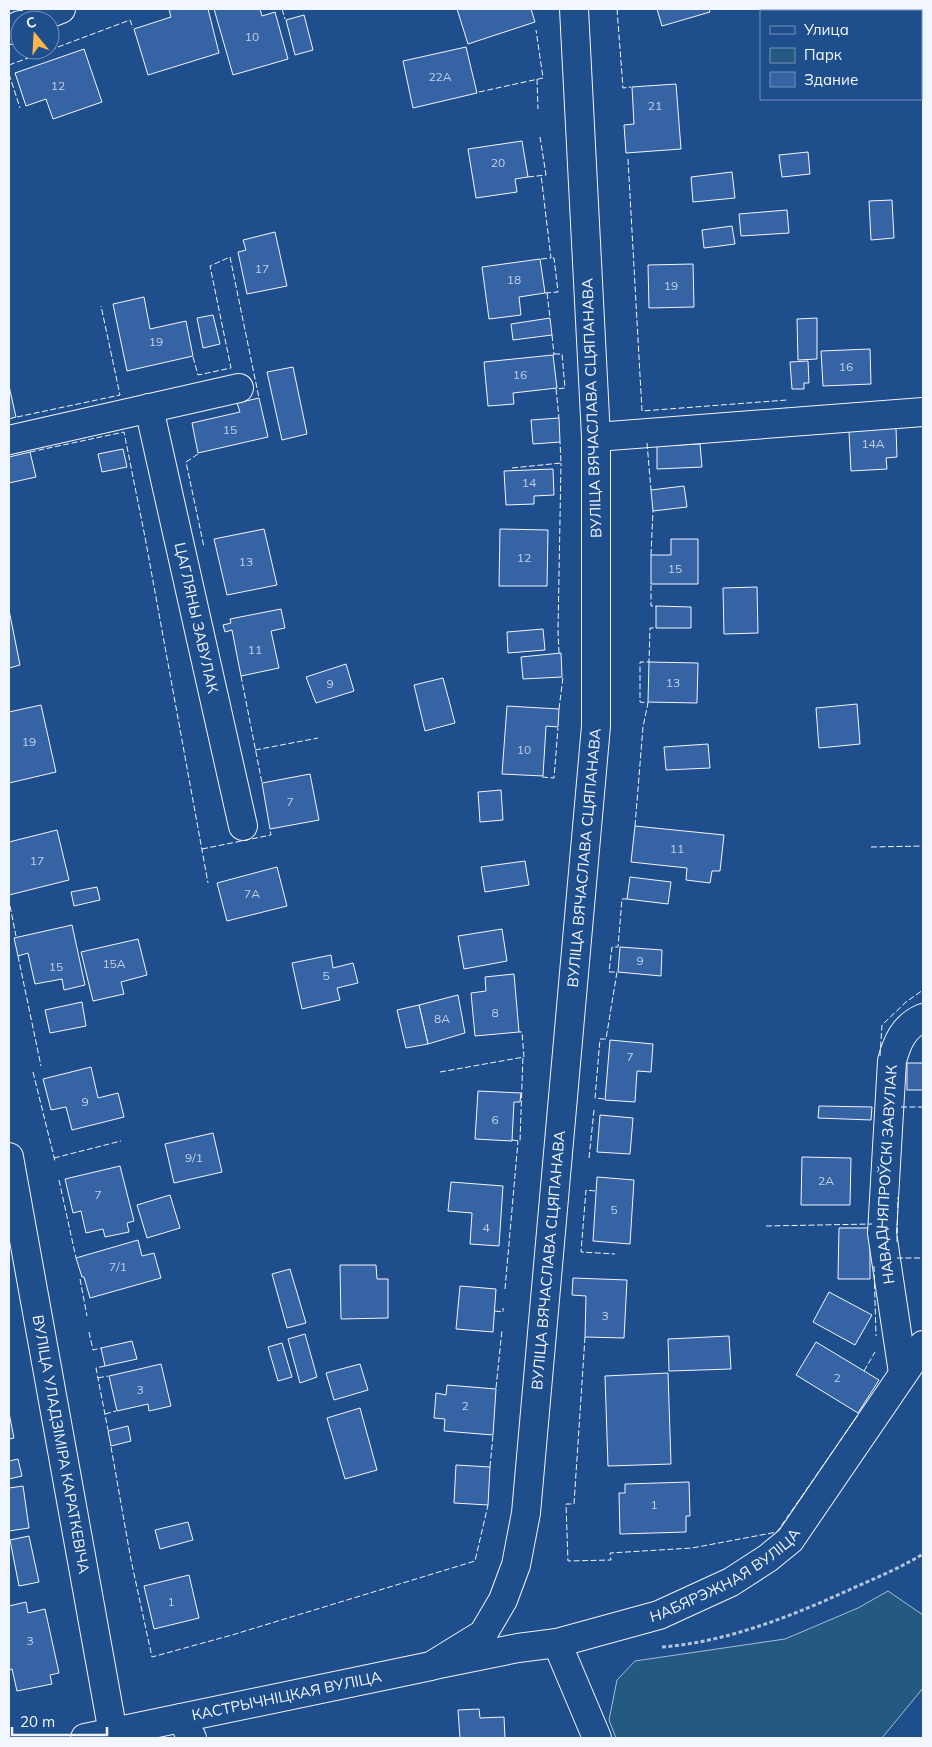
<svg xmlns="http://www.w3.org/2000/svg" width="932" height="1747" font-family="Mulish,sans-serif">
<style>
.green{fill:#245a82;stroke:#a8bbd7}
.building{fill:#3563a3;stroke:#f2f6ff}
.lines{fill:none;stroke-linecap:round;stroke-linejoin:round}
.minor-casing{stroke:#f2f6ff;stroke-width:30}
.major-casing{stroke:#f2f6ff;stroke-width:30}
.path{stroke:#b3c4dc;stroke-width:3;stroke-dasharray:4 2.5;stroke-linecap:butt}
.minor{stroke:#1f4e8c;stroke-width:28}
.major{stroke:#1f4e8c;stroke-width:28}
.fence{stroke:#f2f6ff;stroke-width:1;stroke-dasharray:6 2.5;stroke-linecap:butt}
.labels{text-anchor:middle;stroke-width:4;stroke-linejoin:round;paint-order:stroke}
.number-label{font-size:12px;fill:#c3d1e8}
.street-label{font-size:15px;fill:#f2f6ff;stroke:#1f4e8c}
</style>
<rect width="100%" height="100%" fill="#1f4e8c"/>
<path class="green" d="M888 1591 923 1615V1688L882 1738H616L609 1720 617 1680 635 1661 785 1639 858 1608Z"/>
<g class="building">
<path d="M169 9H208L219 53 148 75 134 29 171 17Z"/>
<path d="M214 9H260L262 16 275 12 288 59 233 75Z"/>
<path d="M457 9H531L535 22 468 44Z"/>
<path d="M657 9H709L710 12 662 26Z"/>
<path d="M304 15 313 50 295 55 286 20Z"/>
<path d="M466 47 477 93 413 108 403 61Z"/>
<path d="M84 49 102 102 53 119 46 99 26 106 15 73Z"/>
<path d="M676 84 681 149 626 153 624 125 634 124 632 87Z"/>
<path d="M522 141 528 177 515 179 517 192 476 198 468 149Z"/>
<path d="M808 152 810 174 782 177 779 155Z"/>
<path d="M732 172 735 198 693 202 691 177Z"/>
<path d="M892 200 894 238 871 240 869 201Z"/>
<path d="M787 210 789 233 741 236 739 214Z"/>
<path d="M732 226 735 244 704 248 702 230Z"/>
<path d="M275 232 287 286 247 294 238 252 246 250 243 240Z"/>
<path d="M540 259 545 293 519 297 521 315 489 319 482 267Z"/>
<path d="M693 264 694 307 649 308 648 265Z"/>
<path d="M144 297 150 329 186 321 193 356 127 371 113 304Z"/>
<path d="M213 315 220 344 203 348 197 318Z"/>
<path d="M550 318 552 335 513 340 511 324Z"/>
<path d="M817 318V359L798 360 797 319Z"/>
<path d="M870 349 871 384 823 386 821 351Z"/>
<path d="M553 355 557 388 513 393 514 404 488 406 484 362Z"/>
<path d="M808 361 809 383H804V389H792L790 362Z"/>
<path d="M293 367 307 434 282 440 267 372Z"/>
<path d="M9 386 16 417 9 419Z"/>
<path d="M259 398 268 437 198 453 192 423 240 412 237 403Z"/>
<path d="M559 418 560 442 533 444 531 420Z"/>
<path d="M896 428 897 457 886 458 887 469 851 471 849 431Z"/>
<path d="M700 444 702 467 657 469V446Z"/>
<path d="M123 449 127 467 102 472 98 454Z"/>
<path d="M30 452 36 477 9 483V457Z"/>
<path d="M553 469 554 495 534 496V504L506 505 504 471Z"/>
<path d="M684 486 687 507 653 511 651 490Z"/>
<path d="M264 529 277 585 227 595 214 539Z"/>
<path d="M500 529 548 530 547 586H499Z"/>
<path d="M671 539H698V584H651V555H671Z"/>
<path d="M757 587 758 633 724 634 723 588Z"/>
<path d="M656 606 691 607V628H656Z"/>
<path d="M281 609 285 628 271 631 279 668 241 676 232 630 225 632 223 625 231 623 230 619Z"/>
<path d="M9 610 20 665 9 668Z"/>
<path d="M543 629 545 650 508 653 507 632Z"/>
<path d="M561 653 562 677 523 679 521 657Z"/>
<path d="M649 662 698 663 697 703 648 702Z"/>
<path d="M346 664 354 691 316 703 306 677Z"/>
<path d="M443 678 455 723 425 731 414 685Z"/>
<path d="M857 704 860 744 819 748 816 708Z"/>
<path d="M41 705 56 772 9 783V712Z"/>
<path d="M507 706 559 709 558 727 546 726 543 776 502 774Z"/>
<path d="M708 744 710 768 666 770 664 747Z"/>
<path d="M310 774 319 820 270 829 262 783Z"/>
<path d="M501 790 503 820 480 822 478 792Z"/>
<path d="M635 826 724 835 720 871H712L710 883 686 880 687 868 631 862Z"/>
<path d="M57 830 69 880 9 895V842Z"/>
<path d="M525 861 529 885 485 892 481 867Z"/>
<path d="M277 867 287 906 227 921 217 883Z"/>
<path d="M630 877 671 882 668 904 627 899Z"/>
<path d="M97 887 100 900 74 906 71 892Z"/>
<path d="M72 925 85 985 64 990 62 979 35 984 28 953 18 956 14 938Z"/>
<path d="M502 929 507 961 464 969 458 936Z"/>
<path d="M138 939 147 975 121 982 124 994 93 1001 81 952Z"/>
<path d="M620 947 662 950 661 976 618 972Z"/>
<path d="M331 955 333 968 353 963 358 983 337 988 340 1000 302 1009 292 963Z"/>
<path d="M514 974 519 1032 475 1036 471 993 486 991 485 977Z"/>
<path d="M458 995 465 1033 428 1044 419 1005Z"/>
<path d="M82 1002 86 1026 50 1033 45 1010Z"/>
<path d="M419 1005 428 1044 406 1048 397 1010Z"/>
<path d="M610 1040 653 1044 651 1072 637 1071 635 1102 605 1100Z"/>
<rect x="907" y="1063" width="16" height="27"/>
<path d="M91 1067 98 1098 118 1093 124 1117 72 1130 66 1107 51 1110 43 1079Z"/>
<path d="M478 1091 521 1093 520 1102H514L512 1141 475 1139Z"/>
<path d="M819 1106 872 1107 871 1120 818 1118Z"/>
<path d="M600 1115 633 1118 630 1154 597 1152Z"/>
<path d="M213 1133 222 1172 174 1183 165 1144Z"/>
<path d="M802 1157 851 1158 850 1205H801Z"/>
<path d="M120 1166 134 1221 127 1223 129 1232 105 1237 103 1229 86 1233 81 1211 73 1213 65 1179Z"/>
<path d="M597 1177 634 1180 630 1244 593 1241Z"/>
<path d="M451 1182 503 1186 499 1246 470 1244 472 1213 448 1211Z"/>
<path d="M170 1195 180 1228 147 1238 137 1205Z"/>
<path d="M839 1228H870V1279H838Z"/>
<path d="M138 1240 142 1256 154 1253 161 1278 90 1298 84 1277H82L76 1258Z"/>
<path d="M340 1265H376L377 1279H388V1318L341 1319Z"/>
<path d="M290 1269 306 1323 287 1328 272 1274Z"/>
<path d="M573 1278 627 1280 624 1338 585 1337 586 1296 572 1295Z"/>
<path d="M460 1286 496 1289 493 1332 456 1329Z"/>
<path d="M829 1292 872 1315 855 1345 813 1322Z"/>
<path d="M305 1334 317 1377 300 1383 288 1339Z"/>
<path d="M729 1336 731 1369 669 1371 668 1339Z"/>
<path d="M132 1341 137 1359 105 1366 101 1348Z"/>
<path d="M816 1342 879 1380 858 1413 796 1375Z"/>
<path d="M282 1343 292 1377 278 1381 268 1347Z"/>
<path d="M161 1364 171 1406 149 1411 148 1404 117 1411 109 1376Z"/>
<path d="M360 1364 368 1390 334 1400 326 1373Z"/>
<path d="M668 1373 671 1464 608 1466 605 1376Z"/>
<path d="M447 1385 496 1389 493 1435 444 1431 445 1419 434 1418 436 1393 446 1395Z"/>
<path d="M360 1408 377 1470 345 1479 327 1418Z"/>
<path d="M9 1413 14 1438 9 1439Z"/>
<path d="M128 1426 131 1441 111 1446 108 1431Z"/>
<path d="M18 1459 22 1476 9 1479V1461Z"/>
<path d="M456 1465 490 1467 488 1505 454 1503Z"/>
<path d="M689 1482 690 1516H686V1532L620 1534 619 1493H625V1484Z"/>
<path d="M23 1486 29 1528 9 1531V1488Z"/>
<path d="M188 1522 193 1540 160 1549 155 1530Z"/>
<path d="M29 1536 39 1582 19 1586 10 1540Z"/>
<path d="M189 1575 199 1618 154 1629 144 1586Z"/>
<path d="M26 1602 28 1613 45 1609 59 1673 50 1675 52 1684 17 1691 12 1669 9 1670V1606Z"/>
<path d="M479 1709 480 1718 504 1717 505 1738H460L458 1710Z"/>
</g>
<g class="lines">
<defs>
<g id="minor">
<path d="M33 20 61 9"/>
<path d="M9 30 20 25"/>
<path id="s1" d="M149 408 243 826"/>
<path d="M596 437 923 412"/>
<path d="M9 440 239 388"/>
<path id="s2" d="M9 1157 113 1733"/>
<path id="s3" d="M903 1373 882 1233 892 1061C897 1042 904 1026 923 1018"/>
<path d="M557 1643 597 1738"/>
<path id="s4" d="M434 1665 518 1648 557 1643 659 1615 731 1582 768 1558 790 1540 923 1345"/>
<path d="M181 1718 192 1738"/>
</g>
<g id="major">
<path id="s5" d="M85 1738 431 1666 483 1634 503 1600 516 1565 526 1513 596 726V437L574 9"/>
</g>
</defs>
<use href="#minor" class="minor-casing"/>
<use href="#major" class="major-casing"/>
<path class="path" d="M662 1647C727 1642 792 1616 851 1589 876 1578 900 1568 923 1554"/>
<use href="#minor" class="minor"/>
<use href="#major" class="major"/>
<g class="fence">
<path d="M282 9 285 19"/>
<path d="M617 9 623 88 631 87"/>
<path d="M50 50 130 20 133 28"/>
<path d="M9 65 50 50"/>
<path d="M9 74 20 108"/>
<path d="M537 79 538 109"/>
<path d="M479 92 543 78 536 30"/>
<path d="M628 159 642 411 787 400"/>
<path d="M528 177 546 175 540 137"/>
<path d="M541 259 551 258 541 175"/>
<path d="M545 293 558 292 554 258H551"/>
<path d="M547 293 550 318"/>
<path d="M552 335 554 355"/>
<path d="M554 354H562L565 388 556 389 559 418"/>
<path d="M193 357 198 375 231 368 210 266 230 257 259 398"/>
<path d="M17 417 120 395 101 306"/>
<path d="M647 443 651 490"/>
<path d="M30 452 124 432 145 537 208 883"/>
<path d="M198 454 186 462 204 547"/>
<path d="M512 468 561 463 560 442"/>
<path d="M651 555 653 511"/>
<path d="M651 585V606H656"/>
<path d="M559 653 558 631 561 463"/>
<path d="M241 676 262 783"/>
<path d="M559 709 563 677"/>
<path d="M255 750 318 738"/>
<path d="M542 777 554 778 558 728"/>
<path d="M635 826 643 727 648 703 640 702V662H649L650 628H656"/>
<path d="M871 847 923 846"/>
<path d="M202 849 271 835 270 830"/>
<path d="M10 906 16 936"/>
<path d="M18 956 41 1066"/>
<path d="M880 1056 882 1025 906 1002 923 990"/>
<path d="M33 1072 55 1161"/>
<path d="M440 1072 524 1057 522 1032H519"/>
<path d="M604 1099 595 1098 600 1039H606L617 972H609L612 947H618L622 899H627"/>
<path d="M901 1107H923"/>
<path d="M512 1140 520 1141 523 1056"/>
<path d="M54 1158 121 1141"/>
<path d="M589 1158 594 1110"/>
<path d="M59 1180 76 1258"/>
<path d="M595 1191 586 1190 581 1252 615 1254"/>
<path d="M766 1226 872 1224"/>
<path d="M897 1242 898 1197"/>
<path d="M897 1258H923"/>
<path d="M874 1266 876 1336"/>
<path d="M80 1279 87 1316"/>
<path d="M505 1289 518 1141"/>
<path d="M495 1311 503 1312V1308"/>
<path d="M89 1332 93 1350 101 1348"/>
<path d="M585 1337 574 1504H566L568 1561 611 1560 610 1553 692 1548 777 1532 858 1415"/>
<path d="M105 1366 96 1368 108 1430"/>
<path d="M864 1371 875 1352"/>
<path d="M98 1378 108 1376"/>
<path d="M496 1388 502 1330"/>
<path d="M105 1414 116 1411"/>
<path d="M111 1447 131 1560 152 1657 232 1635 475 1561 488 1505"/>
<path d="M490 1467 493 1435"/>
</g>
</g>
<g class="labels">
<g class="number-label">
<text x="252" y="41">10</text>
<text x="440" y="81">22А</text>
<text x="58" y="90">12</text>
<text x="655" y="110">21</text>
<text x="498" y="167">20</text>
<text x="262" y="273">17</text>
<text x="514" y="284">18</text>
<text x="671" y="290">19</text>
<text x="156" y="346">19</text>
<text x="846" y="371">16</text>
<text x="520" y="379">16</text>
<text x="230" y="434">15</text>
<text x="873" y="448">14А</text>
<text x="529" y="487">14</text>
<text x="524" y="562">12</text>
<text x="246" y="566">13</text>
<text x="675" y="573">15</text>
<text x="255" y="654">11</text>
<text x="673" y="687">13</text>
<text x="330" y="688">9</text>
<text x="29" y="746">19</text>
<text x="524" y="754">10</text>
<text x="290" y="806">7</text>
<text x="677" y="853">11</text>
<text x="37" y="865">17</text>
<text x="252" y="898">7А</text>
<text x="640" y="965">9</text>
<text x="114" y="968">15А</text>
<text x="56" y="971">15</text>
<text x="326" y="980">5</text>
<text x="495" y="1017">8</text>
<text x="442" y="1023">8А</text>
<text x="630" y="1061">7</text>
<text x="85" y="1106">9</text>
<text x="495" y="1124">6</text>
<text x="194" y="1162">9/1</text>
<text x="826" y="1185">2А</text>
<text x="98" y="1199">7</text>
<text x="614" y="1214">5</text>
<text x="486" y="1232">4</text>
<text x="118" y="1271">7/1</text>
<text x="605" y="1320">3</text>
<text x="837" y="1382">2</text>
<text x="140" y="1394">3</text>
<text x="465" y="1410">2</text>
<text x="654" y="1509">1</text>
<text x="171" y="1606">1</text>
<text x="30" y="1645">3</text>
</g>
<g class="street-label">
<text transform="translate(592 408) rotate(-92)" y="5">ВУЛІЦА ВЯЧАСЛАВА СЦЯПАНАВА</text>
<text dy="5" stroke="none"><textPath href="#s1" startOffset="215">ЦАГЛЯНЫ ЗАВУЛАК</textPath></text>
<text dy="5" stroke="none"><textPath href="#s5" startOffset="1202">ВУЛІЦА ВЯЧАСЛАВА СЦЯПАНАВА</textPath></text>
<text dy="5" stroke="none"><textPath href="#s3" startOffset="200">НАВАДНЯПРОЎСКІ ЗАВУЛАК</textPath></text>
<text dy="5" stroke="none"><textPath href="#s5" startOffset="798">ВУЛІЦА ВЯЧАСЛАВА СЦЯПАНАВА</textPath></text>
<text dy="5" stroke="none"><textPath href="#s2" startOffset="292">ВУЛІЦА УЛАДЗІМІРА КАРАТКЕВІЧА</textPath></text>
<text dy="5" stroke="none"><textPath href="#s4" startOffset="308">НАБЯРЭЖНАЯ ВУЛІЦА</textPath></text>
<text dy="5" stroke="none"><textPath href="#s5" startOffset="206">КАСТРЫЧНІЦКАЯ ВУЛІЦА</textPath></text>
</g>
</g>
<rect width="932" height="1747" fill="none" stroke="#f2f6ff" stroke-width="20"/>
<rect x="760" y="10" width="162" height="90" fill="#1f4e8c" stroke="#7391ba"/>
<rect x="770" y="26" width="25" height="8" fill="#1f4e8c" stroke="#7391ba"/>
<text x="804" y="35" font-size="15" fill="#f2f6ff">Улица</text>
<rect x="770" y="48" width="25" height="15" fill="#245a82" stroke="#7391ba"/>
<text x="804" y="60" font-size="15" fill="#f2f6ff">Парк</text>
<rect x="770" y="72" width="25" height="15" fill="#3563a3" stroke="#7391ba"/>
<text x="804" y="85" font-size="15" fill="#f2f6ff">Здание</text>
<g transform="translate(35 35) rotate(342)"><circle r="24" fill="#1f4e8c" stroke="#7391ba"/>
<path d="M0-4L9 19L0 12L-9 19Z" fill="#ffb74d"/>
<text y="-8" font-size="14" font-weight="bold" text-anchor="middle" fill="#f2f6ff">С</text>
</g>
<path d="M12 1727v8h95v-8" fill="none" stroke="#f2f6ff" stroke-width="2.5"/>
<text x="20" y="1727" font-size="15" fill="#f2f6ff" stroke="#1f4e8c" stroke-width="4" paint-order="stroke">20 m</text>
</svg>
